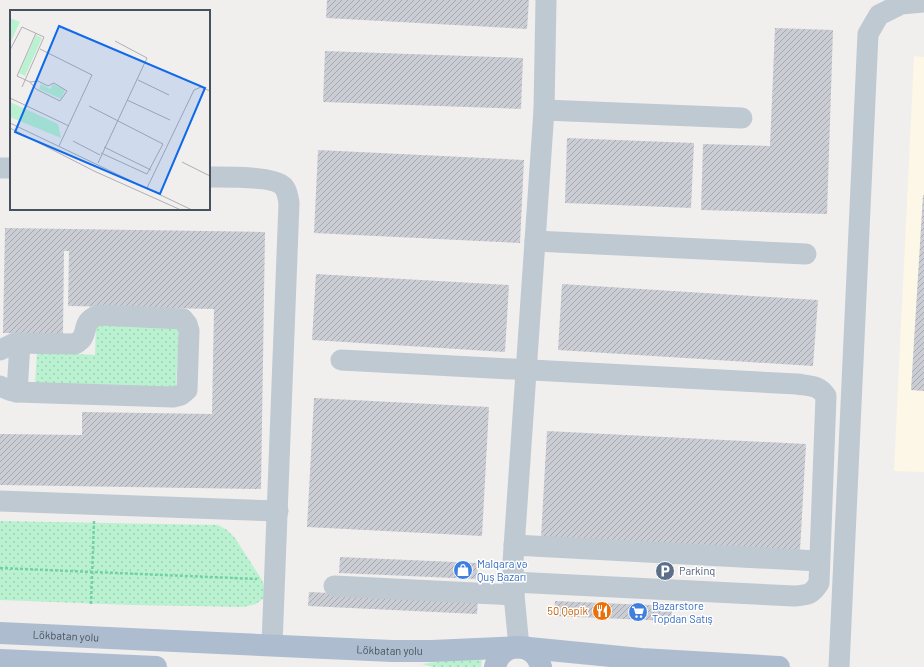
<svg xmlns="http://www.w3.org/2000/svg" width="924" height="667" font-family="Barlow,sans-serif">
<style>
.commercial{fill:#fdf7e7}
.grass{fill:url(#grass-dots)}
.building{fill:url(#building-hatch)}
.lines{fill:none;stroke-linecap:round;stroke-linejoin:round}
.path{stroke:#70d2a4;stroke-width:2.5;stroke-dasharray:3 2;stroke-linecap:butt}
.minor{stroke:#bec9d2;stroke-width:21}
.major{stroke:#adbdcf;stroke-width:22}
.labels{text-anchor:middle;stroke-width:3;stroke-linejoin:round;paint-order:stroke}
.shop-label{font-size:11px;fill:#366cbe;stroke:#fff;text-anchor:start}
.service-label{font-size:11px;fill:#4e5e75;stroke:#fff;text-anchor:start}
.food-label{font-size:11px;fill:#c56008;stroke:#fff;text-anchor:end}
.street-label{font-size:11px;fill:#46515d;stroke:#fff}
.inset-road{fill:none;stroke:#adafb4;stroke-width:1}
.view{fill:#0e6aeb;fill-opacity:0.15;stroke:#0e6aeb;stroke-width:2}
.inset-edge{fill:none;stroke:#46515d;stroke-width:2}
</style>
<defs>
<pattern id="grass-dots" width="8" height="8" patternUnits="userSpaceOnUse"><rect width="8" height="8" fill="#baf2d1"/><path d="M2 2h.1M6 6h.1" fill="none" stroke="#a1d1b6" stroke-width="1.8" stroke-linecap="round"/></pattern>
<pattern id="building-hatch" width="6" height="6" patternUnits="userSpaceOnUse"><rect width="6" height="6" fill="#cbcdd4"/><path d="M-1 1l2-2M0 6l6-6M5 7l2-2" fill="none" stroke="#a7a9af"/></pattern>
</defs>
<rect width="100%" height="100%" fill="#f1eeee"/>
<path class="commercial" d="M914 56 924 57V472L894 471Z"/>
<g class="grass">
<path d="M96 325 179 328 176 388 35 383 37 352 95 355Z"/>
<path d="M0 521 218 525 227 530 235 538 262 580 265 589 264 598 256 604 244 607 131 605 0 600Z"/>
<path d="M482 656 481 667H433L422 664Z"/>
</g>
<g class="building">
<path d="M327 0H529L527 29 326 18Z"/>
<path d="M775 28 833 30 827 214 701 210 703 144 770 146Z"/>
<path d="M325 51 523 58 521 109 323 102Z"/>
<path d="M567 138 694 143 691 208 565 203Z"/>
<path d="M318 150 524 160 520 243 314 233Z"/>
<path d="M923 195H924V391L911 390Z"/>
<path d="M5 228 265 232 261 489 0 485V434L82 435V412L212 414 214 309 68 306 69 251H64L63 334 3 333Z"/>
<path d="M316 274 509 285 505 352 312 340Z"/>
<path d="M562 284 818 300 813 366 558 350Z"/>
<path d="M314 398 489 407 482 536 307 527Z"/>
<path d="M547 431 806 444 800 551 541 538Z"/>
<path d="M340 557 478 563 477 579 339 573Z"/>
<path d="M309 592 478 600 477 614 308 606Z"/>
<path d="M555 601 672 606 671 621 554 616Z"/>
</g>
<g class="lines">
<g class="path">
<path d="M0 568 257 579"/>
<path d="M91 604 94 521"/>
</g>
<g class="minor">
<path d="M544 110 742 118"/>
<path d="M0 168H11"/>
<path d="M209 177C224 177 273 176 283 186 287 190 288 197 289 203L272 645"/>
<path d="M535 241 806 254"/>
<path d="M0 350 15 343 75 344C92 335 78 322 99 315L183 319 187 324 189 331 187 390 181 395 173 397 17 392 9 390 0 386"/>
<path d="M341 360 797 384C810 386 819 385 826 396L819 583C812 595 807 595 794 596L513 582"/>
<path d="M17 392 20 343"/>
<path d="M0 501 278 511"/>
<path d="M514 545 819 561"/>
<path d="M334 586 514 595"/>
<path d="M519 647 514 595 513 562 544 110 546 0"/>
<path d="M839 667 868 34 879 15 901 4 924 2"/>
</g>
<g class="major">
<path id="s1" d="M0 633 392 651H432L519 647 641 659 779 667"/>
<path d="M0 660 156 667"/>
<path d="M495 667C501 641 535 641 541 667"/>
</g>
</g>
<defs>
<symbol id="shop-disc" viewBox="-11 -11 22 22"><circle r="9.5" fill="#3f7fe0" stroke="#fff"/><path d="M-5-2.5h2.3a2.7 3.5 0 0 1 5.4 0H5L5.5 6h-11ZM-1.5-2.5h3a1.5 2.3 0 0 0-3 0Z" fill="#fff"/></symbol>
<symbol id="parking-disc" viewBox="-11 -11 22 22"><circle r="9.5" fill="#5c6f8a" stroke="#fff"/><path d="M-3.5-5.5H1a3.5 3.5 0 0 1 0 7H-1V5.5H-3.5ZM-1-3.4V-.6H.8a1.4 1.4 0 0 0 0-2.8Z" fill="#fff"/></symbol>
<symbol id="restaurant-disc" viewBox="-11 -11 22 22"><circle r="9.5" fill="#e8710a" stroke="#fff"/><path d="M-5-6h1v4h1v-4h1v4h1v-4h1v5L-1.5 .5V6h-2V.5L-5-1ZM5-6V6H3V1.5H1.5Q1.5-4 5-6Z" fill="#fff"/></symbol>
<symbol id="supermarket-disc" viewBox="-11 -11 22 22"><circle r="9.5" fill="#3f7fe0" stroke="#fff"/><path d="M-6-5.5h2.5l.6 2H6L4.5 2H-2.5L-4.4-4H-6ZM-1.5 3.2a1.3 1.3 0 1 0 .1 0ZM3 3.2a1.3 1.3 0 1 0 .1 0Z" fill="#fff"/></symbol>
</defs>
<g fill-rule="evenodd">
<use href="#shop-disc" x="452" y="559" width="22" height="22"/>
<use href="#parking-disc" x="654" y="560" width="22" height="22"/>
<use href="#restaurant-disc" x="591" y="600" width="22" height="22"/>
<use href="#supermarket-disc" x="627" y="601" width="22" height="22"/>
</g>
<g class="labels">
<g class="shop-label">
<text x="477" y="568">Malqara və<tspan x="477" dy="13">Quş Bazarı</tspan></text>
<text x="652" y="610">Bazarstore<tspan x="652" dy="13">Topdan Satış</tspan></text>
</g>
<g class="service-label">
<text x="679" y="575">Parkinq</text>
</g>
<g class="food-label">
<text x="588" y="615">50 Qəpik</text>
</g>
<g class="street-label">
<text dy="4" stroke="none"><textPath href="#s1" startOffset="66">Lökbatan yolu</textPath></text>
<text dy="4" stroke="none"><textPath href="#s1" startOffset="390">Lökbatan yolu</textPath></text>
</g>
</g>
<g transform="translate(10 10)">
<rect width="200" height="200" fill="#f1eeee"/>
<path d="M0 8 10 12 0 33ZM26 25 32 28 15 66 9 63ZM31 74 40 79 43 74 55 80 51 89 29 79ZM0 92 48 114 51 128 0 107Z" fill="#baf2d1"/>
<path class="inset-road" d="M30 39 82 65 49 136M0 40 12 17 34 27 12 77M128 70 159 85M20 72 26 79 50 91 57 81 44 73 38 76 28 71 20 72 7 66 26 23M0 88 59 116M117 90 160 110M79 96 153 134 137 164 91 143M0 113 182 200M0 118 84 161 171 200M63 131 90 145M94 137 141 160M172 152 200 166M88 153 137 48 105 31M137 178 184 80 191 77 200 81"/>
<path class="view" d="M49 16 195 78 150 184 5 122Z"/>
<rect width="200" height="200" class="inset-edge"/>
</g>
</svg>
